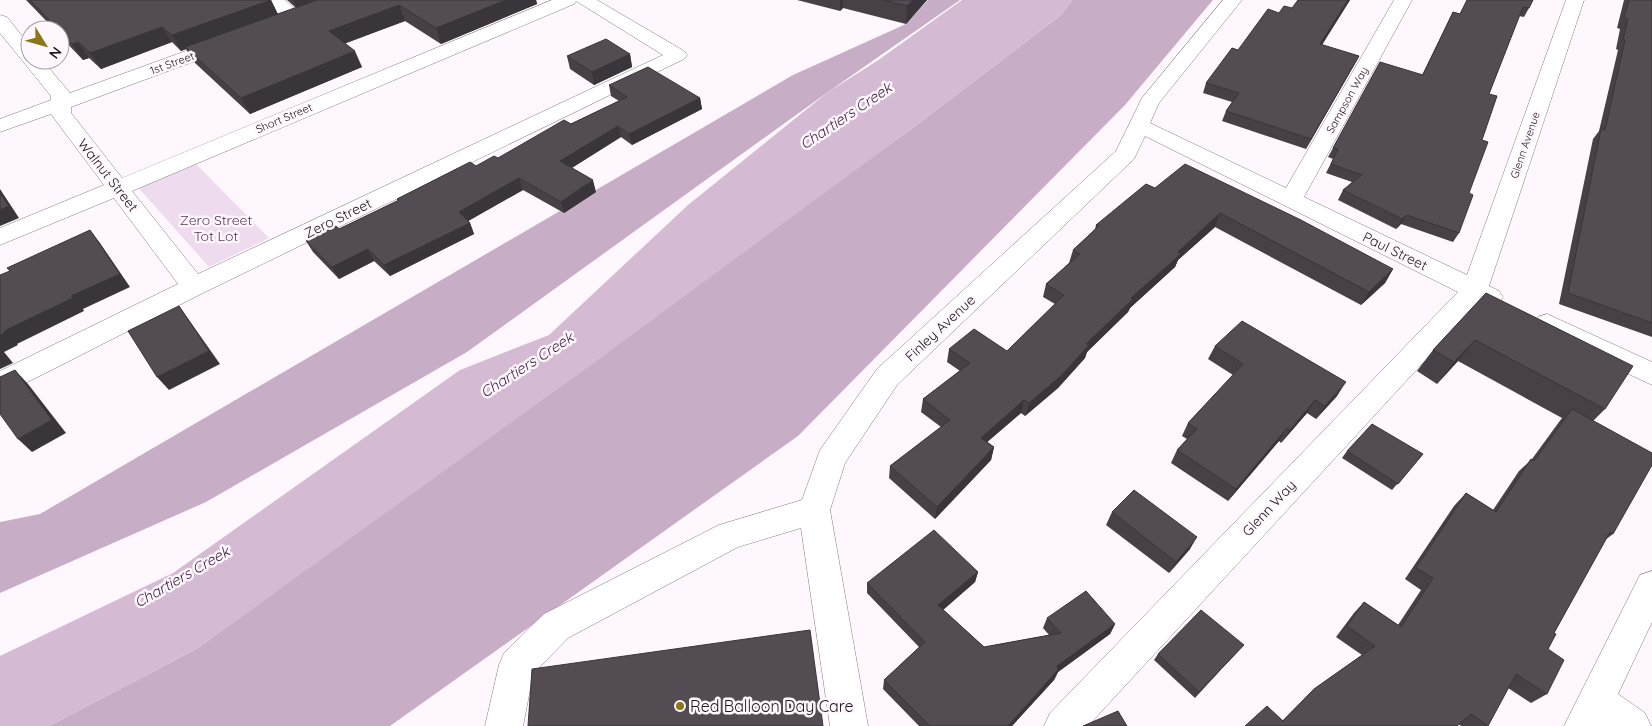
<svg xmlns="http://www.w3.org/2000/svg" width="1652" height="726" font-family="Quicksand,sans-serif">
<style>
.green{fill:#eedbed}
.forest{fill:#c7aec6}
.water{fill:#d4bbd3}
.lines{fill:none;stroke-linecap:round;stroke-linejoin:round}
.minor-casing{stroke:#847c84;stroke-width:1}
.minor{fill:#fff;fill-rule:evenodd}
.wall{fill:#474147}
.shaded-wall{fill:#3a353a}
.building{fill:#534c53;stroke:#3a353a}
.poi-dot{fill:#8b761a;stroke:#fff7fe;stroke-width:2}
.labels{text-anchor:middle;stroke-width:5;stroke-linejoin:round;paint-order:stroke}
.far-street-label{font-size:11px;fill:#1c191c;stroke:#fff7fe}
.street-label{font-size:14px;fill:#1c191c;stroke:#fff7fe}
.park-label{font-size:14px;fill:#583457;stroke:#fff7fe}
.water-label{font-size:15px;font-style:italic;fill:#401f40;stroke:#fff7fe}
.near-poi-label{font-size:16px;fill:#1c191c;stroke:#fff7fe;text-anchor:start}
</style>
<rect width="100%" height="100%" fill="#fff7fe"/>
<path class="green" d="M193 161 269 238 209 267 136 185Z"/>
<g class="forest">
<path d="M928 0H960L828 92 467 352 206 502 0 593V522L40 514 793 75 906 24Z"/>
<path d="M1072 0H1213L1125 105 798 436 390 726H49L198 648 914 127 1061 15Z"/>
</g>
<path class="water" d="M962 0H1072L1061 15 914 127 587 368 198 648 49 726H0V656L173 573 460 370 549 335 688 205 828 92 877 61Z"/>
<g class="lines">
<defs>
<g id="minor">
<path d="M265 0H285L304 18 301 22C288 25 273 11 265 0Z"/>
<path d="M552 0H597L684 51 687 55 684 59 203 293 10 391 0 394V371L178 284 114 198 0 245V228L104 185 51 114 0 132V119L51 100V96L0 33V15L7 17 30 46V60H42L70 93 219 39 226 37 233 39 236 43 233 47 71 107V113L122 178ZM576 1 663 55 198 274 132 191 574 4Z"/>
<path d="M1223 0H1242L1159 103 1150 123 1286 188 1394 0H1412L1304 197 1467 275 1566 0H1584L1489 286 1499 291 1503 297 1499 303 1490 306 1479 302 1088 726H1044L1050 713 1458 292 1145 136 1134 159 897 385 845 463 830 510 868 726H830L801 528 738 547 568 638 533 674 523 726H485L499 665 504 653 544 614 719 525 802 500 820 450 877 369 1116 151 1142 98Z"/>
<path d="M1547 314 1652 362V385L1538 331 1534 324 1538 317Z"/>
<path d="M1652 571V622L1618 694 1645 713 1651 726H1564L1640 575Z"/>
</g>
</defs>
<use href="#minor" class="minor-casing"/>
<use href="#minor" class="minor"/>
</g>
<g class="wall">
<path d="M26 0H271L278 14 296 8 287 0H536L537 4 441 44 405 21 345 43 362 67 250 114 195 63 186 49 181 51 172 42 101 69 89 58 83 60 60 36V30H55Z"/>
<path d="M797 0H927L906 24 843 8 840 11Z"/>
<path d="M1350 0 1322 45 1359 56 1354 65 1306 149 1222 121 1226 111 1232 102 1203 93 1206 83 1238 50 1279 13 1292 8Z"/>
<path d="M1467 0H1533L1529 8 1524 17 1519 16 1489 94 1482 140 1459 233 1453 242 1401 224 1396 229 1338 200 1343 190 1352 182 1326 173 1333 159 1328 157 1333 148 1422 75 1453 12 1460 14Z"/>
<path d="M1624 0H1652V337L1559 304 1593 139 1599 131 1618 50 1616 49 1620 29 1617 28Z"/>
<path d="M630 54 632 67 594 85 570 69 567 56Z"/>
<path d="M609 85 700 98 702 109 632 145 621 137 572 168 596 192 564 213 523 190 468 221 470 223 474 234 390 276 374 261 339 279 313 252 306 241 339 229 398 201 397 199 476 166 498 158 619 101 611 96Z"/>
<path d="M1155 188 1393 269 1385 283 1361 305 1215 227 1178 260 1175 267 1130 308 1128 312 1087 352 1085 358 1058 388 1025 416 1021 413 987 442 994 447 991 460 935 519 889 478 890 466 941 427 921 412 923 399 960 371 947 362 949 349 1007 351 1055 304 1043 297 1046 284 1069 263 1073 250 1095 229 1096 225Z"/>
<path d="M1486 293 1605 409 1593 421 1613 534 1605 540 1554 633 1548 649 1547 694 1531 703 1508 688 1487 726H1461L1458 724 1282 721 1314 689 1362 655 1336 637 1354 613 1364 602 1398 625 1421 590 1405 579 1454 506 1466 493 1493 510 1519 471 1532 459 1559 422 1562 418 1458 361 1437 384 1417 371 1433 350Z"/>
<path d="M1215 346 1337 396 1316 419 1307 413 1281 443 1279 441 1228 501 1171 463 1177 450 1187 439 1182 436 1188 423 1233 375 1208 359Z"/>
<path d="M1347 451 1423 454 1392 490 1342 458Z"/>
<path d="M1112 512 1190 549 1169 573 1106 525Z"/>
<path d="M978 572 975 582 943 610 984 647 1049 635 1043 628 1047 618 1115 624 1110 634 1058 672 1054 680 1012 726H919L883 689 884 680 919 647 867 593V583Z"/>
<path d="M1239 650 1195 698 1154 660 1158 654Z"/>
</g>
<g class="shaded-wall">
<path d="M271 0 278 15 181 51 172 35Z"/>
<path d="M293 0H321L297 9Z"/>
<path d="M506 0H536L537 4 441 44 436 28Z"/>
<path d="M840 0H843V8L840 11Z"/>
<path d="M913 0H927L906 24 907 6Z"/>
<path d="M1348 0H1350L1316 54 1320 44Z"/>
<path d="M399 5 405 21 336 47 329 31Z"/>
<path d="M162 27 172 42 101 69 90 53Z"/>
<path d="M78 42 89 58 83 60 72 44Z"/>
<path d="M355 51 362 67 250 114 241 98Z"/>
<path d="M630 54 632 67 594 85 592 72Z"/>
<path d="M1359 56 1354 65 1306 149 1311 139Z"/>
<path d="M700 98 702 109 632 145 629 134Z"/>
<path d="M618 126 621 137 563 173 560 161Z"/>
<path d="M519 178 523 190 463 224 459 212Z"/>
<path d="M593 180 596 192 564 213 561 202Z"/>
<path d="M0 189 19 218 0 226Z"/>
<path d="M1220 213 1215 227 1178 260 1175 267 1130 308 1128 312 1087 352 1085 358 1058 388 1025 416 1029 403 1131 298 1178 252Z"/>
<path d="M1407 215 1401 224 1396 229 1402 219Z"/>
<path d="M470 223 474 234 390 276 384 265Z"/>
<path d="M90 230 100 243 130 287 83 309 84 311 17 344 18 345 4 352 13 363 0 369V335L4 331 71 296Z"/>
<path d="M368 249 374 261 339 279 332 267Z"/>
<path d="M1393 269 1385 283 1361 305 1369 292Z"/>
<path d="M179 306 189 320 220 364 169 390 157 377Z"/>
<path d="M1475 340 1458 361 1437 384 1454 362Z"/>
<path d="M15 370 28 384 66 433 32 452 18 439Z"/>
<path d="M1346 382 1337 396 1316 419 1325 406Z"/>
<path d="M1024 400 1021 413 978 450 981 438Z"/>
<path d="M1315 400 1307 413 1281 443 1290 430Z"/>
<path d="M1287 428 1279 441 1228 501 1236 489Z"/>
<path d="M994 447 991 460 935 519 937 507Z"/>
<path d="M1197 537 1190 549 1169 573 1176 562Z"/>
<path d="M978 572 975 582 936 616 938 605Z"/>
<path d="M1115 624 1110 634 1058 672 1054 680 1012 726H1008L1057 666Z"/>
</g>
<g class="building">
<path d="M30 0H271L172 35 162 27 90 53 78 42 72 44 60 32V30H59Z"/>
<path d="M317 0H506L436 28 399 5 329 31 355 51 241 98 185 47Z"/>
<path d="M883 0H913L907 6Z"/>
<path d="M1298 0H1348L1320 44 1359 56 1311 139 1226 111 1239 93 1206 83 1232 48 1238 50 1268 9 1279 13 1284 6 1292 8Z"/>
<path d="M1467 0H1533L1529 8 1523 7 1489 94 1497 96 1482 140 1488 142 1469 193 1473 195 1459 233 1407 215 1402 219 1343 190 1362 175 1331 164 1338 149 1333 148 1380 62 1423 75 1453 12 1460 14Z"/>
<path d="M1629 0H1652V323L1568 293 1601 129 1605 130 1625 40 1623 39 1628 19 1624 18Z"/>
<path d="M606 39 630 54 592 72 567 56Z"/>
<path d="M648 67 700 98 629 134 618 126 560 161 593 180 561 202 519 178 459 212 470 223 384 265 368 249 332 267 306 241 336 226 339 229 399 200 397 199 470 162 476 166 494 156 498 158 564 120 571 124 627 97 609 85Z"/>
<path d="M1185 164 1301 220 1393 269 1369 292 1220 213 1178 252 1181 254 1131 298 1133 299 1086 344 1089 345 1062 375 1029 403 1024 400 981 438 994 447 937 507 890 466 950 420 923 399 970 363 949 349 974 329 1007 351 1064 295 1046 284 1080 254 1073 250 1099 226 1096 225 1146 184 1155 188Z"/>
<path d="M0 193 9 206 0 210Z"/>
<path d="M90 230 120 274 71 296 73 298 4 331 5 333 0 335V275L10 271 7 268Z"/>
<path d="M1486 293 1633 366 1605 409 1475 340 1454 362 1433 350Z"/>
<path d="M179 306 209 351 157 377 128 331Z"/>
<path d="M1242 321 1346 382 1325 406 1315 400 1290 430 1287 428 1236 489 1177 450 1197 429 1188 423 1243 364 1215 346Z"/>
<path d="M15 370 52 420 18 439 0 414V377Z"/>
<path d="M1572 409 1652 453V465L1613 534 1610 532 1554 633 1556 634 1548 649 1564 660 1547 694 1516 674 1488 726 1471 714 1457 726H1245L1267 706 1283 721 1314 689 1375 646 1347 626 1364 602 1401 627 1433 578 1416 568 1466 493 1496 512 1531 459 1534 461Z"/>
<path d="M1372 424 1423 454 1398 484 1347 451Z"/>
<path d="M1134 490 1197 537 1176 562 1112 512Z"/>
<path d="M934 530 978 572 938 605 984 647 1061 633 1047 618 1086 591 1115 624 1057 666 1058 670 1008 726H930L884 680 925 642 867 583Z"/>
<path d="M1201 610 1244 645 1199 692 1158 654Z"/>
<path d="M810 630 823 726H528L532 669Z"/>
<path d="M1118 711 1127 726H1083Z"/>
</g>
<circle class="poi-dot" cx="680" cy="706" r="5"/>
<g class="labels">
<g class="far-street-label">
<text transform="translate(172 63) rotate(-20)" y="4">1st Street</text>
<text transform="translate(1347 100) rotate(-61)" y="4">Sampson Way</text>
<text transform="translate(284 118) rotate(-23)" y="4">Short Street</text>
<text transform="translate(1525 145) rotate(-71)" y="4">Glenn Avenue</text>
</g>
<g class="street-label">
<text transform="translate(108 175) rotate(52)" y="5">Walnut Street</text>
<text transform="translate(338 218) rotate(-26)" y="5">Zero Street</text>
<text transform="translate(1395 251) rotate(26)" y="5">Paul Street</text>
<text transform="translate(940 328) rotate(-43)" y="5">Finley Avenue</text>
<text transform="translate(1269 508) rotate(-47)" y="5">Glenn Way</text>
</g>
<g class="park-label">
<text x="216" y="225">Zero Street<tspan x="216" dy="16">Tot Lot</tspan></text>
</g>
<g class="water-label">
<text transform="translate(846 116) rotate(-34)" y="5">Chartiers Creek</text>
<text transform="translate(527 365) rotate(-33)" y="5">Chartiers Creek</text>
<text transform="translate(182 577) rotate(-30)" y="5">Chartiers Creek</text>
</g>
<g class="near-poi-label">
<text x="690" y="712">Red Balloon Day Care</text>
</g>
</g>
<g transform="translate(45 45) rotate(127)"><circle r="24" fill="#fff7fe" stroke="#a49ea4"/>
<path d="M0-4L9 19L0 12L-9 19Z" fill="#8b761a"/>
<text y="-8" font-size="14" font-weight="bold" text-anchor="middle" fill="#1c191c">N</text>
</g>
</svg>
